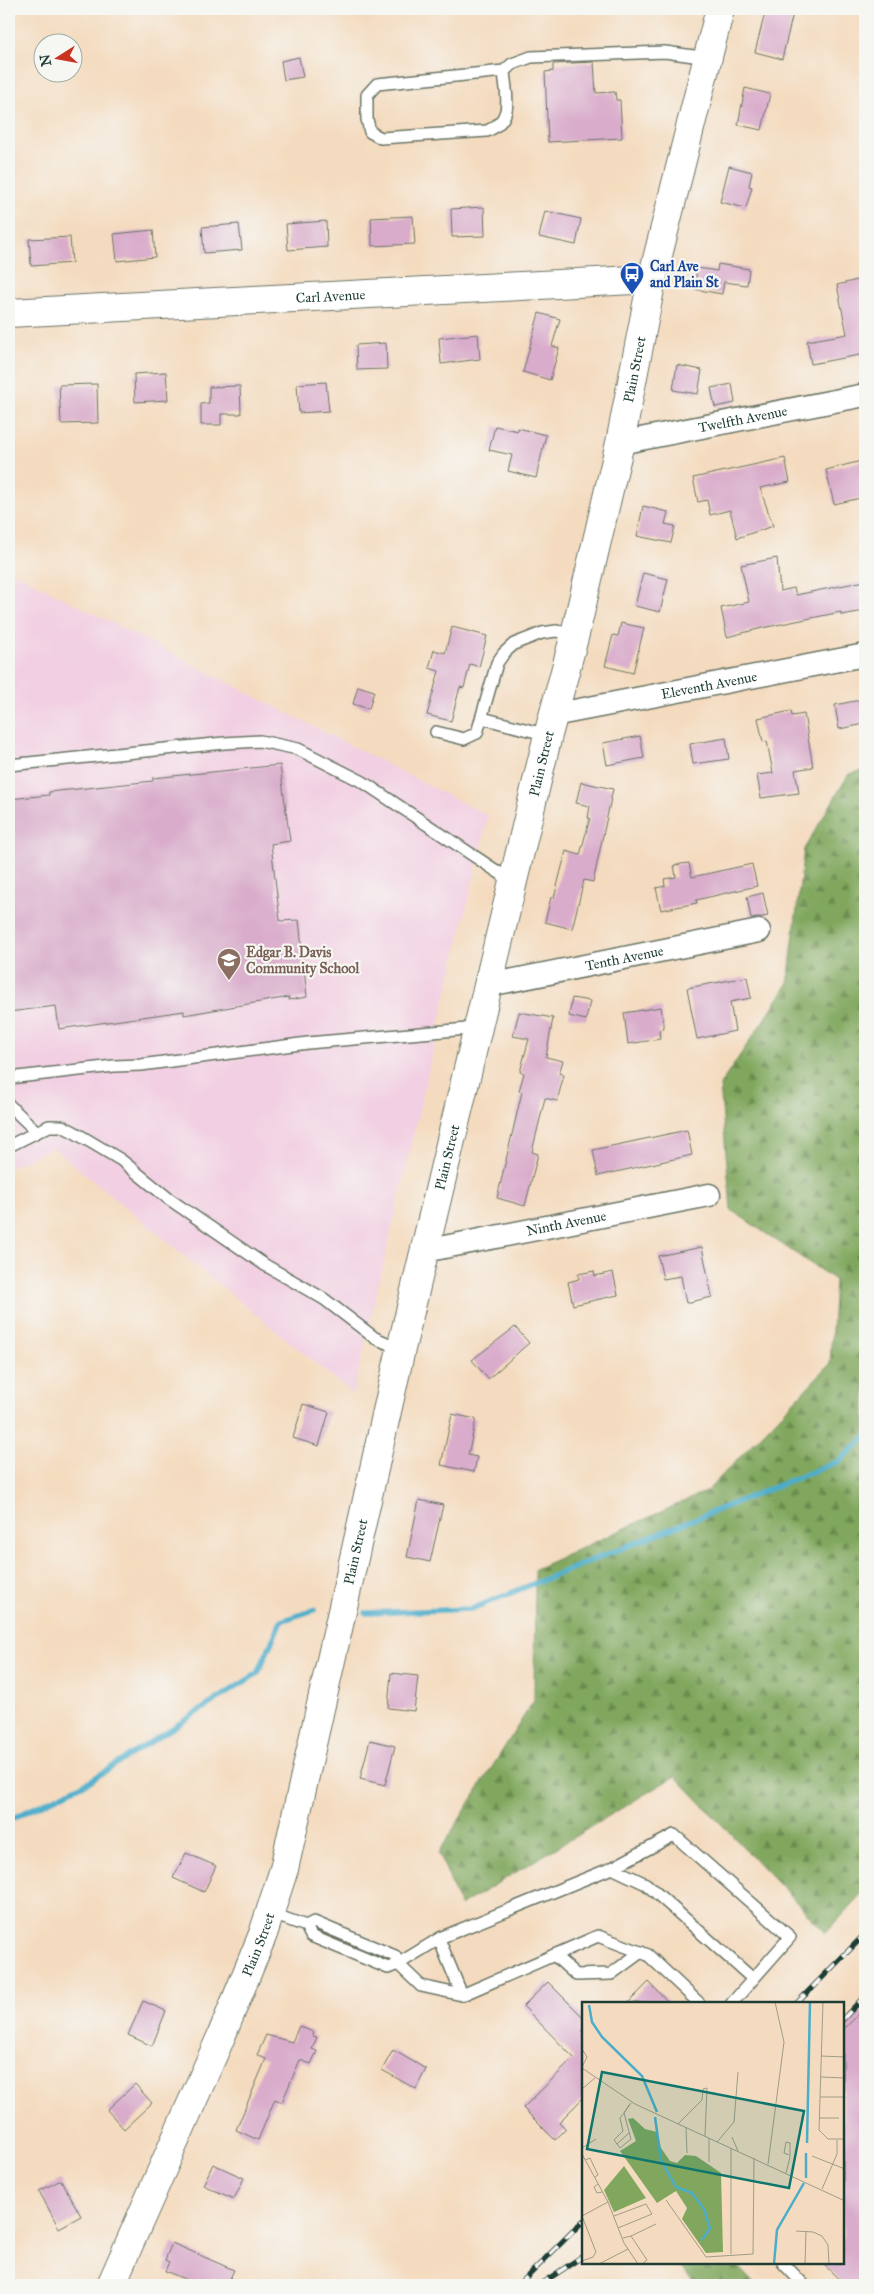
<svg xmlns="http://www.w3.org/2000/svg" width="874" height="2294" font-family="'IM FELL Great Primer',serif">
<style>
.built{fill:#f2cfe2}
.forest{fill:url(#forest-firs);stroke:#507248}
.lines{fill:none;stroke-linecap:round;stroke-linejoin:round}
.stream{stroke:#4badca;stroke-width:5.5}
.building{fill:#d9accb}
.service-casing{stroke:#6a7465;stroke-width:14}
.minor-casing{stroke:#6a7465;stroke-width:25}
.tertiary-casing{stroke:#6a7465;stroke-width:30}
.secondary-casing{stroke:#6a7465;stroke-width:30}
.service{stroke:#fff;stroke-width:11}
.minor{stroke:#fff;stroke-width:22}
.tertiary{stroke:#fff;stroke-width:28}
.secondary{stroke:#fff;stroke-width:28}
.rail-casing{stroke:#1f3d34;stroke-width:5.5}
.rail{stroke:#f6f6f2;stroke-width:4;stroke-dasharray:11;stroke-linecap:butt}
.labels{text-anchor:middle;stroke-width:4.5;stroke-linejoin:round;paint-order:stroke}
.transit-label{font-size:14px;font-weight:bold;fill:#164399;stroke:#f6f6f2;text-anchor:start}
.street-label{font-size:14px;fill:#1f3d34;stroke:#f6f6f2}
.education-label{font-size:14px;font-weight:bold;fill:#785e54;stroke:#f6f6f2;text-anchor:start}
.inset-river{fill:none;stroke:#4badca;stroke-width:2.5}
.inset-road{fill:none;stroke:#9f9c87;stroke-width:1}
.view{fill:#0f766e;fill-opacity:0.15;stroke:#0f766e;stroke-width:2.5}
.inset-edge{fill:none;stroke:#1f3d34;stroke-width:2.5}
</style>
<defs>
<pattern id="forest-firs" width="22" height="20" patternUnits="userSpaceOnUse" patternTransform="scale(1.25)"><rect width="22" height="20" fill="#80a75d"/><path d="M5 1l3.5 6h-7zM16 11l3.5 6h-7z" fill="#68894e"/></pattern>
</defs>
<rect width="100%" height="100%" fill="#f6f6f2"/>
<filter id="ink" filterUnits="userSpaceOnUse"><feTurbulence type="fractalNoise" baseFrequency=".02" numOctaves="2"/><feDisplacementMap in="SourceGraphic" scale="10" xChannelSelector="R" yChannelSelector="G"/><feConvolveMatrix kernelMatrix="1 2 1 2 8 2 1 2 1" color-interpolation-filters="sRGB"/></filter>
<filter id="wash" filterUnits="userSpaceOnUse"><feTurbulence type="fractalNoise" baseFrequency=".0096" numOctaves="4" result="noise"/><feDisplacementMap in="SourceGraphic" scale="20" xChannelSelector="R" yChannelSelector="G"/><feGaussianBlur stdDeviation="1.12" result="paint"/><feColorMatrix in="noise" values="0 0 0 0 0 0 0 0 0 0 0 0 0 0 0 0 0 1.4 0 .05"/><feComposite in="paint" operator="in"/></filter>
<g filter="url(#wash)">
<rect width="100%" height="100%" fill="#f4dbbf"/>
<path class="built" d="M9 570 488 816 353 1394 52 1147 9 1168Z"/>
<g class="forest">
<path d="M865 770V1891L826 1933 675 1776 460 1906 439 1852 534 1700 535 1569 707 1491 830 1364 835 1280 731 1210 720 1085 788 984 804 849 849 774Z"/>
<path d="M677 2263H735L755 2285H696Z"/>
</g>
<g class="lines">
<g class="stream">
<path d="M366 1613 471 1609 839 1461 865 1438"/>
<path d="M9 1820 90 1781 258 1673 281 1621 314 1610"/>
</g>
</g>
<g id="blocks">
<g class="building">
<path d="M766 9H794L782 59 755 52Z"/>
<path d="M299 57 303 77 284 80 281 61Z"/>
<path d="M594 62 596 93 615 92 616 100H620L622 138 548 142 545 72 553 71V64Z"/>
<path d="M745 88 770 94 762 130 738 125Z"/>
<path d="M729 166 752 172 749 186 752 187 746 208 720 202Z"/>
<path d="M484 207 485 236 452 237 451 209Z"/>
<path d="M545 211 581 219 576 245 539 237Z"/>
<path d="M413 216 415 244 372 246 371 218Z"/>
<path d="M326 221 327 247 288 250 286 224Z"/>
<path d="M239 224 242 250 204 253 202 227Z"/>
<path d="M153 230 155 257 117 261 114 234Z"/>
<path d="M70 237 72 263 31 266 29 239Z"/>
<path d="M718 264 749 269 747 285 724 282 722 294 694 289 697 268 717 271Z"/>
<path d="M865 278V354L811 364 807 341 847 334 837 285Z"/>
<path d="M539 313 560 319 552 346 559 348 550 380 523 372Z"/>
<path d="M478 334 480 359 441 364 439 338Z"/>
<path d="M386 343 387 369 357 370 356 345Z"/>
<path d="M677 365 702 370 698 394 673 390Z"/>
<path d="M166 372 168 400 135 402 134 374Z"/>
<path d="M326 382 329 411 299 413 297 384Z"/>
<path d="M97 384 98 423 61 424 59 385Z"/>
<path d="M732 384 735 403 715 407 711 388Z"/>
<path d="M240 386 241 414H221V425H201V404L209 403V387Z"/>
<path d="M495 426 518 431V428L546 435 536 478 508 471 512 455 489 450Z"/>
<path d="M785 458 790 482 760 488 773 526 737 538 730 510 710 515 707 500 698 502 693 478Z"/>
<path d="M865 460V497L834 504 826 470Z"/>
<path d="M643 506 668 512 665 524 675 526 671 543 637 536Z"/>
<path d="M777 558 780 591 794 588 796 595 865 581V611L841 615V612L762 628 727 637 721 608 749 602 741 565Z"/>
<path d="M643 573 668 579 660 612 635 606Z"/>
<path d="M621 623 644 628 633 673 605 666 613 635 618 636Z"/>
<path d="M452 627 487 636 479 667 470 664 464 688 460 687 451 721 427 715 439 671 429 668 434 650 445 653Z"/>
<path d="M358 686 374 691 369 709 353 704Z"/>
<path d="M865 699V724L839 729 835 705Z"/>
<path d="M791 711 792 716 804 714 813 767 795 770 799 793 761 798 757 775 773 773 767 741 763 742 758 718Z"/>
<path d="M640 736 644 758 607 765 603 743Z"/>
<path d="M726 738 729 759 693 764 690 744Z"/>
<path d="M280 765 290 841 271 844 280 921 299 920 307 997 289 1000V997L184 1015V1011L59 1029 56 1006 9 1012V799L49 795V792L153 781V778Z"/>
<path d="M581 782 613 789 593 882 584 880 572 929 545 922 551 897 554 898 566 851 580 855 590 818H588L590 806 576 803Z"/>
<path d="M689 863 692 877 752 864 757 886 696 900 697 903 661 910 656 888 665 886 664 879 676 877 674 865Z"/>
<path d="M763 893 768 916 751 919 747 897Z"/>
<path d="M747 977 751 998 730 1002 735 1031 697 1039 687 988Z"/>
<path d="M572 998 590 1001 586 1020 569 1016Z"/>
<path d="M661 1007 664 1029 659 1030 660 1039 628 1044 624 1013Z"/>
<path d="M519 1012 553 1018 546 1057 563 1061 559 1073 564 1075 557 1101 545 1098 532 1152 538 1154 525 1206 497 1198 522 1092 519 1091 524 1073 520 1072 529 1039 513 1036Z"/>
<path d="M687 1130 692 1155 598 1176 593 1150Z"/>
<path d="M702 1247 712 1297 686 1303 681 1276 663 1279 658 1256Z"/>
<path d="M594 1271 595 1276 613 1272 618 1295 573 1305 568 1282 579 1279 578 1274Z"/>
<path d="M515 1327 529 1343 488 1379 472 1360Z"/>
<path d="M303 1404 329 1412 319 1446 293 1438Z"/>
<path d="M452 1414 476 1419 468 1455 477 1457 474 1472 441 1465Z"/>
<path d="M419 1500 443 1505 430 1562 407 1557Z"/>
<path d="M391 1673 418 1676 414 1711 388 1708Z"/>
<path d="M370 1740 395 1746 385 1785 360 1779Z"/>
<path d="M186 1853 216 1866 204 1892 173 1878Z"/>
<path d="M548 1982 583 2017V2098L559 2122 566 2129 555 2140 523 2108 574 2058 523 2006Z"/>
<path d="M649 1982 669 2003H628Z"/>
<path d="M143 2001 166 2011 152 2046 128 2035Z"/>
<path d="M865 2008V2285H845L822 2263H843V2030Z"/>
<path d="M299 2026 313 2032 312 2036 317 2037 312 2049 317 2051 311 2064 300 2060 282 2102 275 2099 258 2140 236 2130 266 2059 257 2055 266 2035 292 2042Z"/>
<path d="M393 2050 426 2069 416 2089 382 2070Z"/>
<path d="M135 2084 152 2103 124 2129 107 2110Z"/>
<path d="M213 2164 244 2178 234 2199 203 2185Z"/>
<path d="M61 2180 81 2216 59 2228 39 2191Z"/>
<path d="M172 2243 234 2270 227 2285H199L165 2271 169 2262 165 2260Z"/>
</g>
</g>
</g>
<g filter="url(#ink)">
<use href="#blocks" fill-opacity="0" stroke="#6a7465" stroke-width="1"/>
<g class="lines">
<defs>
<g id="service">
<path d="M504 71C506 97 515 119 487 131L381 138 370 132 367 119V95L377 84 504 71 512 64 531 57 665 52 708 58"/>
<path d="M482 718 548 735"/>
<path d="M436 732 464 739 477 733 497 663 504 653 514 644 542 633 556 631 574 634"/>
<path d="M9 765 224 743 260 741 298 749 363 782 513 882"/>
<path d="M9 1078 114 1066 141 1065 308 1043 478 1028"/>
<path d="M9 1105 36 1131"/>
<path d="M9 1146 49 1126H62L74 1132 121 1160 169 1199 265 1265 324 1299 375 1338 401 1349"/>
<path d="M612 1868 646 1884 753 1979"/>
<path d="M270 1913 306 1926 311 1936 388 1968 398 1964 395 1956 314 1922 306 1926"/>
<path d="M439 1939 462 1995"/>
<path d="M554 1955 576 1975 611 1974 641 1952"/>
<path d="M699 2003 648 1955 598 1936 462 1995 421 1986 398 1964 442 1937 612 1868 674 1835 790 1937 732 2003"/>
<path d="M783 2263 804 2285"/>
</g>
<g id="minor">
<path id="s1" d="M620 443 865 395"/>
<path id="s2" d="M553 715 865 655"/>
<path id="s3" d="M489 985 759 931"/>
<path id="s4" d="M424 1251 709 1195"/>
</g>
<g id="tertiary">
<path id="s5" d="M9 313 652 279"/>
</g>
<g id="secondary">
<path id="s6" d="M111 2285 220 2039 263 1934 284 1869 401 1349 548 735 575 634 620 443 652 279 720 9"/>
</g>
</defs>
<use href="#service" class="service-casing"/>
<use href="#minor" class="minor-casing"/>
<use href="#tertiary" class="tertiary-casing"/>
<use href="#secondary" class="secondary-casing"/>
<use href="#service" class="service"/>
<use href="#minor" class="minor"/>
<use href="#tertiary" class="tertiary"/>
<use href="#secondary" class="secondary"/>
<defs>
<g id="rail">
<path d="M797 2003 865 1934"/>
<path d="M843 2019 865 1996"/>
<path d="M519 2285 583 2221"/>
<path d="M539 2285 583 2256"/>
</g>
</defs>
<use href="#rail" class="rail-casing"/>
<use href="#rail" class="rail"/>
</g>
</g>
<defs>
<symbol id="bus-pin" viewBox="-11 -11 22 30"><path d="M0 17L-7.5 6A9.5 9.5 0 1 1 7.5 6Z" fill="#1a4fb4" stroke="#f6f6f2"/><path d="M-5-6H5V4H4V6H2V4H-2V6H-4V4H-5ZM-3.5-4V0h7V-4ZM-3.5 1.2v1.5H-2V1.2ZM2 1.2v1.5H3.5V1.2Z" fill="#fff"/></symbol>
<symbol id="school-pin" viewBox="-11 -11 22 30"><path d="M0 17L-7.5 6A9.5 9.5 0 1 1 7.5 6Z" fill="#8d6e63" stroke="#f6f6f2"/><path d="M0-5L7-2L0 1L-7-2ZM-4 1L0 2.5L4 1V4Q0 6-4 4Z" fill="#fff"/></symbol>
</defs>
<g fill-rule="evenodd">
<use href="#bus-pin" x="618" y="260" width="28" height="38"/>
<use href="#school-pin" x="215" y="946" width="28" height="38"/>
</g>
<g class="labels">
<g class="transit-label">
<text x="650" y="271">Carl Ave<tspan x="650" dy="16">and Plain St</tspan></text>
</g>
<g class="street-label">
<text dy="5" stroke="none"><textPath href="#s5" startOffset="322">Carl Avenue</textPath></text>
<text dy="5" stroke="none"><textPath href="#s6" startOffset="1991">Plain Street</textPath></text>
<text dy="5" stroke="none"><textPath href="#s1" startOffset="125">Twelfth Avenue</textPath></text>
<text dy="5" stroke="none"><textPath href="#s2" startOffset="159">Eleventh Avenue</textPath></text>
<text dy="5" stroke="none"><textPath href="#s6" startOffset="1586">Plain Street</textPath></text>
<text dy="5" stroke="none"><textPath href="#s3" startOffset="138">Tenth Avenue</textPath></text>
<text dy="5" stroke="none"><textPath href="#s6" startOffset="1181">Plain Street</textPath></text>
<text dy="5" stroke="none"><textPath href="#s4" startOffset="145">Ninth Avenue</textPath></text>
<text dy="5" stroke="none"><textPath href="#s6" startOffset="776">Plain Street</textPath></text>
<text dy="5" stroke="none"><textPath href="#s6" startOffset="371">Plain Street</textPath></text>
</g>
<g class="education-label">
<text x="246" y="957">Edgar B. Davis<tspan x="246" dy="16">Community School</tspan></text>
</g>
</g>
<g transform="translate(582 2002)">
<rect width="262" height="262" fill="#f4dbbf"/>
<path d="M51 116 63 127 75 130 79 146 88 159 95 161 103 153 114 154 139 171 141 250 124 251 100 217 105 206 94 189 75 201 38 149 54 139 46 117ZM42 164 64 196 32 210 22 188Z" fill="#80a75d"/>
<path class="inset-river" d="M7 3 10 20 20 35 60 74 75 110M73 115 79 158 94 185 110 191 122 207 128 226 120 238M225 141 228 0M224 176V151M192 262 195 228 222 181"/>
<path class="inset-road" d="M241 0 237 128 246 137H263M0 47 5 55 0 65M239 54 263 55M0 66 53 102 263 199M239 75 263 76M0 87 13 76M238 95H263M47 103 42 111 49 101M42 111 49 137 38 146 32 138 41 129 38 116ZM237 116H257M96 122 120 98 121 87 125 86 123 134M104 125 105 151M150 135 156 149M127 136V160M135 140 152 120 156 70M35 142 47 131M0 146 14 137M0 152 26 200 42 241 56 262M230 154 263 167M3 158 8 156 16 173 13 175M186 162 202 40 193 0M204 171 208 155V141L204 140 202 151 207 153M16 182 12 185 15 191 20 190M240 187 255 152V138M84 198 124 255 171 252 172 156M0 214 14 250 11 255 0 259M0 214 26 200M32 214 64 202 70 212 36 226M214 229 231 230 240 234 246 243 247 262M49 234 74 222M41 236 49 234 65 258 60 262M149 252V146M17 262 46 247M223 262 224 229"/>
<path class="view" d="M20 70 222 109 207 186 5 147Z"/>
<rect width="262" height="262" class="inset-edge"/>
</g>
<rect width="874" height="2294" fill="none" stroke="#f6f6f2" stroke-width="30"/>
<g transform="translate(58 58) rotate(259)"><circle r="24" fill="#f6f6f2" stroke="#a0aca6"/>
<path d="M0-4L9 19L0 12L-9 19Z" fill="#c8321e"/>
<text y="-8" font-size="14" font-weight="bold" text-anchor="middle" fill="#1f3d34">N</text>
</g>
</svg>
